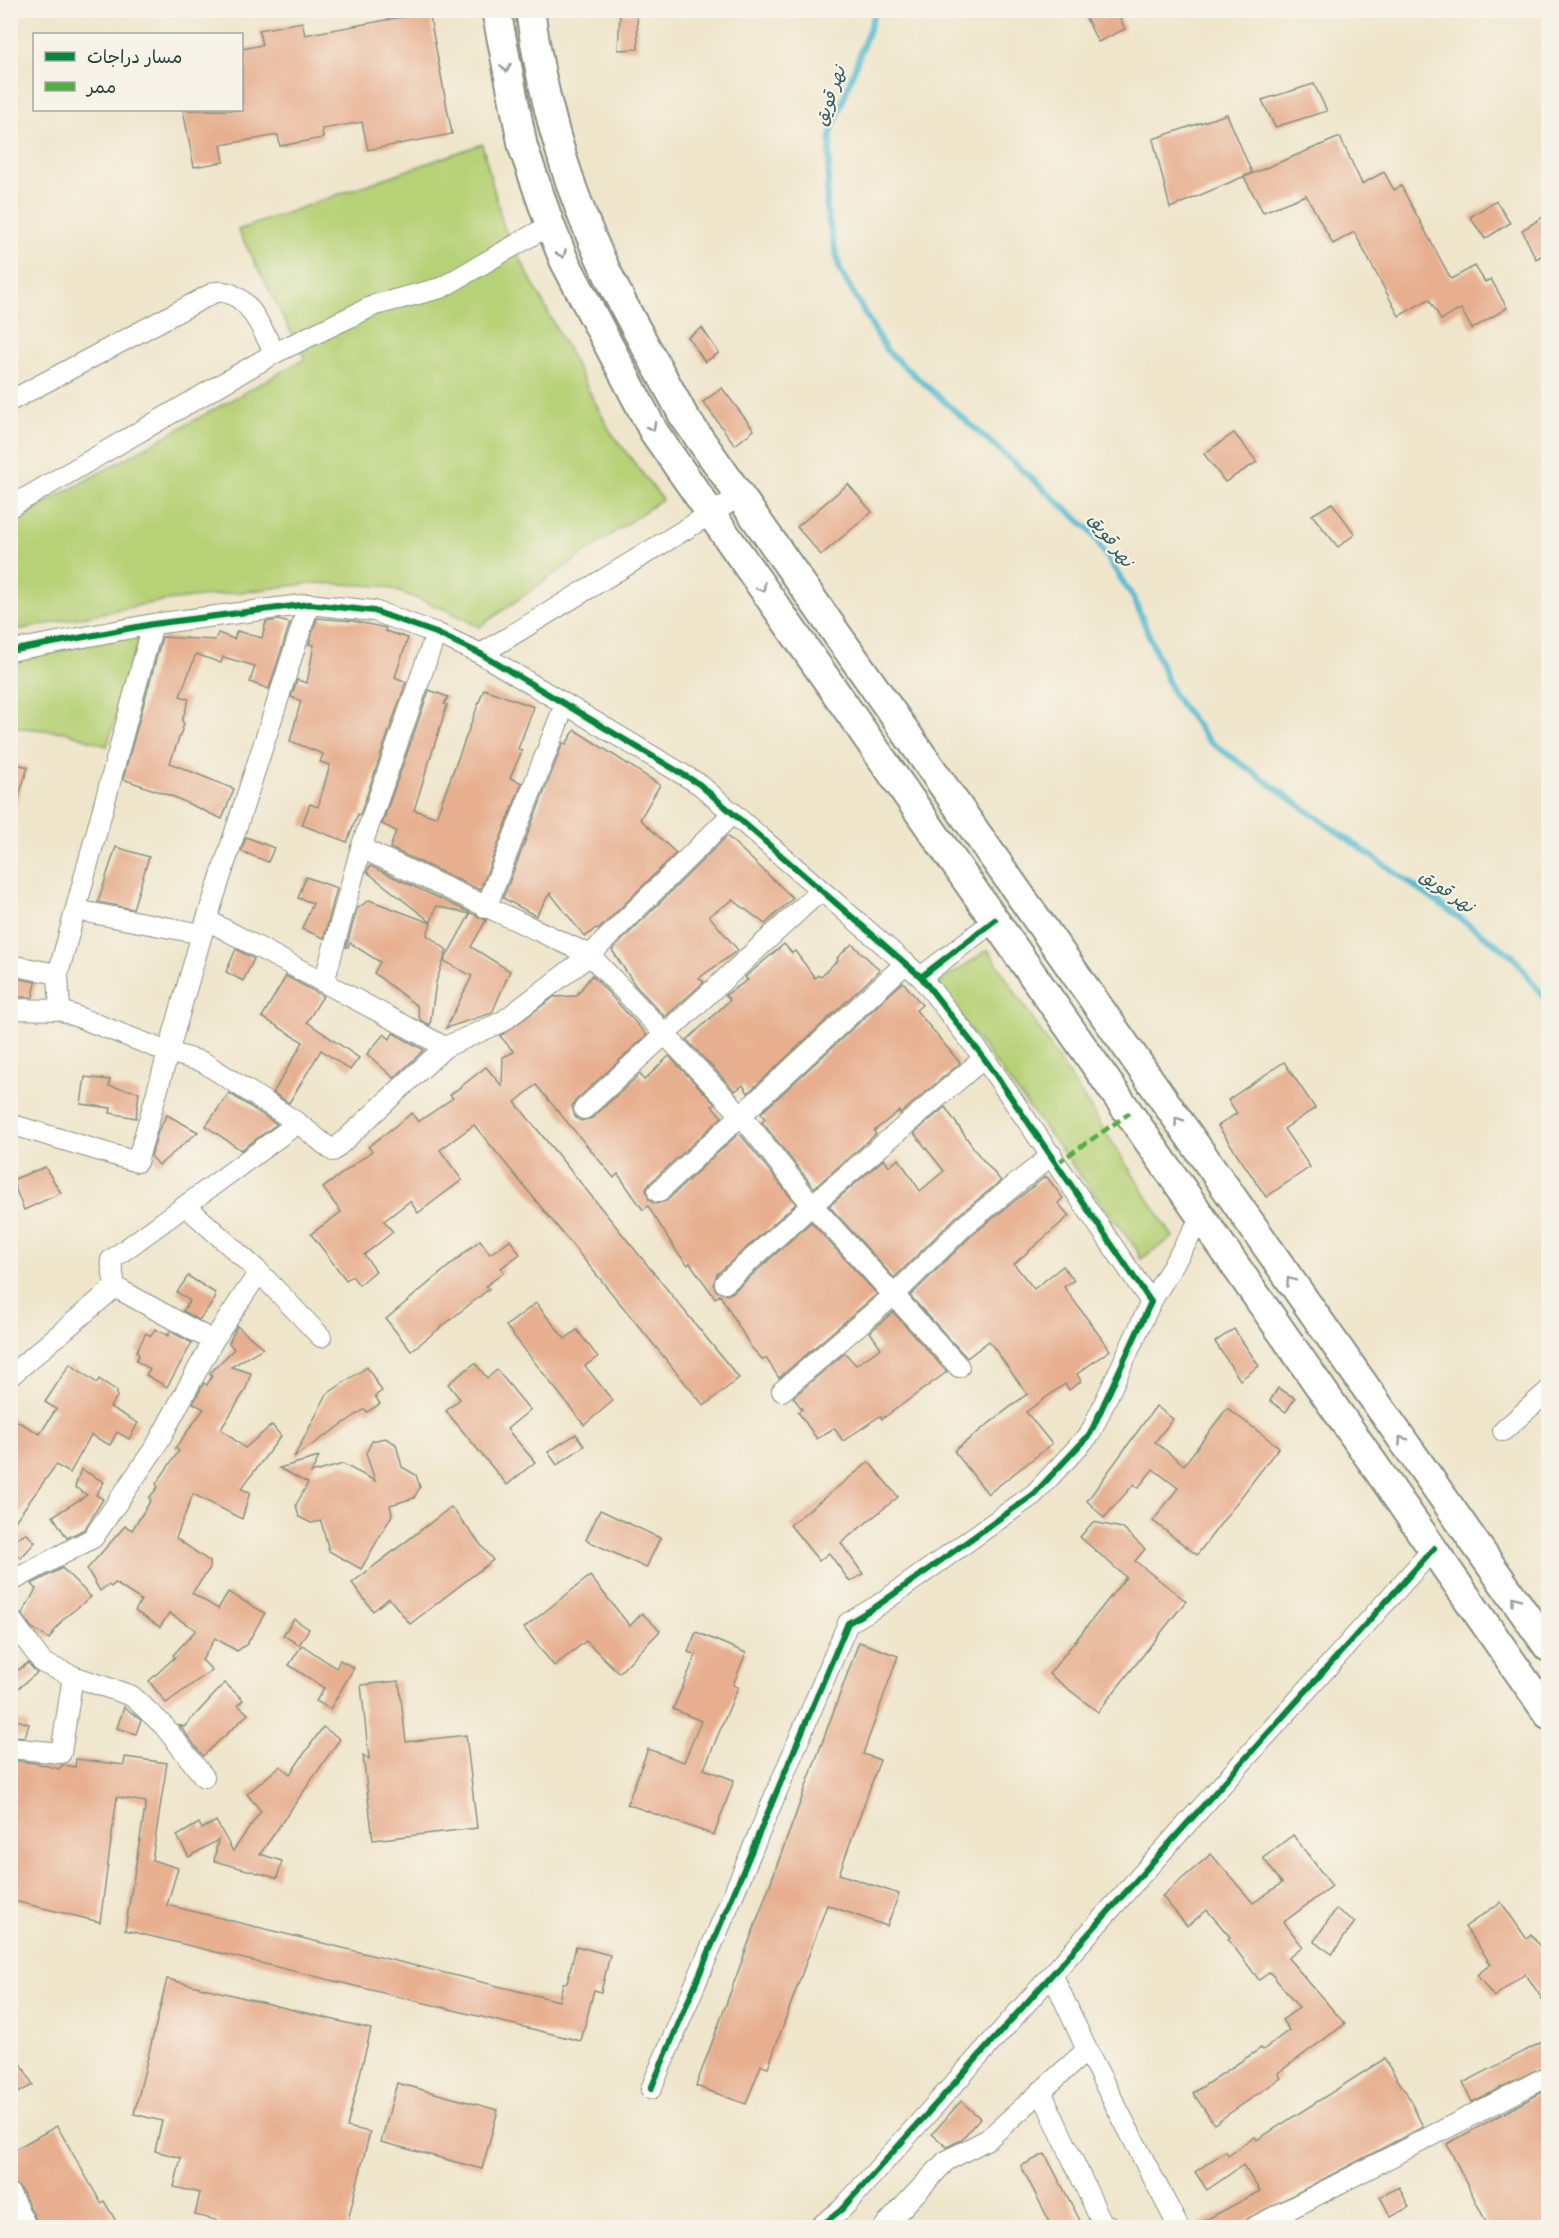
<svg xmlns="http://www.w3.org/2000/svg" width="1559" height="2238" font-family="'Balsamiq Sans','Playpen Sans Arabic',sans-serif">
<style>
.green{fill:#b7d177;stroke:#6b8756;stroke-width:1.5}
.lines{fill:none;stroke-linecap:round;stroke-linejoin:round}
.stream{stroke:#56bdd3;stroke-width:6}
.building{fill:#e7af8f}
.minor-casing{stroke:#879180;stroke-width:22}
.secondary-casing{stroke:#879180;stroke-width:32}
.minor{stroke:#fff;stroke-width:20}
.secondary{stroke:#fff;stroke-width:28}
.quiet{stroke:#52ad45;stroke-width:4.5;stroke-dasharray:9 4.5;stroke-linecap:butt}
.cycleway-casing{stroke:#f7f3e8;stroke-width:10}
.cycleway{stroke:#00873e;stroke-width:6}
.oneway{stroke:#8f9e9a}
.labels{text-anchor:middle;stroke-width:4.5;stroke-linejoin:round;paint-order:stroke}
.water-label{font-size:18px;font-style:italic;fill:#2d5d5c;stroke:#f7f3e8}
</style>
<rect width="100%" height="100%" fill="#f7f3e8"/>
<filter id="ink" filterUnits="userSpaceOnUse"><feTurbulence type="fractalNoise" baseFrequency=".0167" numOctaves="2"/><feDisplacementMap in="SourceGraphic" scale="12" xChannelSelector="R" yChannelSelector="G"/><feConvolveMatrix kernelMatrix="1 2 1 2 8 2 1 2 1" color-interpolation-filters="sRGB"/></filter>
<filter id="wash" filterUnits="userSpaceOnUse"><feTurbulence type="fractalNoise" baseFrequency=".008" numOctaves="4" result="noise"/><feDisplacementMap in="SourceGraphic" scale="24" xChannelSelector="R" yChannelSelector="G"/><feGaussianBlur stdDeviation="1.35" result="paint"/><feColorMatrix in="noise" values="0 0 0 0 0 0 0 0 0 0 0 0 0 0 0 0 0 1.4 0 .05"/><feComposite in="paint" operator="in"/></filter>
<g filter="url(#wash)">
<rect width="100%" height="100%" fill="#efe5cb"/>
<g class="green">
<path d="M482 144 504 228 610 431 662 499 479 627 447 610 384 586 313 583 151 603 11 631V522L305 359 238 230Z"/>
<path d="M141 634 107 746 66 732 11 727V660Z"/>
<path d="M988 950 1173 1237 1141 1259 1135 1247 936 985Z"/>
</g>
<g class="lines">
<path class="stream" d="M876 10 831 133 826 209 840 270 886 350 1089 529 1134 599 1174 696 1209 741 1513 956 1548 1003"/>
</g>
<g id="blocks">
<g class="building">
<path d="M1082 10H1116L1125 29 1098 42Z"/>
<path d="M429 12 452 134 368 150 362 122 322 129 323 138 280 146 278 135 221 145 224 162 194 167 183 110H242V49L262 45 259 30 302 22 305 35Z"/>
<path d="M637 13 638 49 618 50 620 14Z"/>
<path d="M1314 84 1327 111 1275 127 1262 100Z"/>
<path d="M1227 114 1252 173 1170 208 1153 139Z"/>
<path d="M1340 137 1362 184 1384 172 1394 190 1401 186 1451 279 1475 266 1485 282 1491 279 1507 308 1472 329 1461 309 1441 320 1429 299 1399 316 1354 232 1333 244 1306 195 1263 212 1244 177Z"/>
<path d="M1496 201 1510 223 1485 239 1470 217Z"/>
<path d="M1548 214V252L1536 259 1522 230Z"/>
<path d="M702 328 719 353 705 362 688 337Z"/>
<path d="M722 388 754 430 735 445 703 402Z"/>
<path d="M1234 433 1257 462 1225 482 1204 454Z"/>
<path d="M848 484 872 512 821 555 797 527Z"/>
<path d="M1332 503 1355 534 1338 547 1312 515Z"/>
<path d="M317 618 353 621 386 628 385 631 408 638 395 677 406 682 360 815 358 814 347 842 302 825 310 804 318 807 330 765 320 762 323 754 290 741 301 701 291 697 297 680 307 683 314 645 309 644Z"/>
<path d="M278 620 290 623 269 689 250 682 255 666 223 657 221 663 196 654 180 696 189 699 182 721 184 724 170 763 234 789 222 819 174 797 123 779 162 637 215 640 218 633 234 639 237 631 262 638 266 622Z"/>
<path d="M484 689 534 707 518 749 522 751 510 778 522 783 480 890 390 848 396 831 382 824 429 690 448 697 444 704 447 705 414 810 436 817Z"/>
<path d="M575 730 660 785 640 819 676 853 598 930 596 928 585 937 550 893 536 916 503 898 563 743 566 744Z"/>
<path d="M10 762 28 767 14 812H10Z"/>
<path d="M727 836 793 898 765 924 733 900 709 916 738 950 699 978 704 982 665 1017 635 985 612 950Z"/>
<path d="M246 837 274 848 268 862 241 851Z"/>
<path d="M116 847 149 857 133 909 98 902Z"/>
<path d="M370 866 486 920 471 947 510 971 492 1013 446 1028 472 976 444 961 470 914 436 906 431 922 367 872Z"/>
<path d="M306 877 337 888 324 938 302 929 313 903 298 898Z"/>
<path d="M369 900 431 923 427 935 447 950 436 982 430 1025 420 1020 417 1006 374 973 380 962 350 943 348 947H346L357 909Z"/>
<path d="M784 944 792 953 795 951 815 978 818 975 820 977 838 960 837 958 852 944 880 970 748 1093 743 1085 735 1091 687 1040 730 1000 725 995 748 980 745 977Z"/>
<path d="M236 949 254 959 243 981 226 972Z"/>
<path d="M592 975 647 1035 576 1100 572 1106 575 1117 581 1121 592 1118 640 1074 644 1080 669 1056 715 1104 712 1106 722 1117 650 1183 646 1189 649 1200 655 1204 666 1201 738 1134 741 1135 796 1204 717 1274 713 1285 717 1291 727 1295 733 1292 811 1222 877 1294 779 1378 766 1358 763 1360 751 1347 720 1295 715 1298 690 1263 688 1265 677 1252 648 1206 643 1210 618 1174 614 1178 536 1085 515 1102 739 1378 704 1406 474 1125 440 1150 462 1180 418 1213 410 1201 384 1221 393 1232 364 1255 376 1271 359 1285 352 1276 346 1280 311 1234 341 1212 323 1188 372 1151 368 1147 412 1113 418 1122 453 1098 450 1095 486 1067 502 1086 503 1057 514 1052 500 1036 554 997 576 996Z"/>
<path d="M286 976 323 996 307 1022 359 1058 350 1070 321 1050 289 1103 273 1093 303 1042 262 1017Z"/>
<path d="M10 977 36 982 33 997H10Z"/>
<path d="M903 982 922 1005 916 1010 960 1063 900 1114 899 1111 874 1131 876 1134 814 1188 762 1122 765 1119 761 1113Z"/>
<path d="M393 1033 424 1050 394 1078 367 1054 384 1034 390 1039Z"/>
<path d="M1284 1062 1315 1108 1284 1129 1310 1167 1266 1197 1218 1126 1237 1113 1228 1100Z"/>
<path d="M85 1077 110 1080 109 1086 139 1092 136 1118 110 1113 111 1108 81 1104Z"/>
<path d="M229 1093 277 1124 241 1150 206 1126Z"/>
<path d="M945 1107 977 1153 1001 1181 956 1217 894 1278 829 1206 884 1159 889 1166 899 1159 920 1191 944 1171 914 1133Z"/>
<path d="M167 1115 198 1132 159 1165 151 1156 158 1131Z"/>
<path d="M45 1167 61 1193 24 1210 12 1180Z"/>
<path d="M1046 1176 1063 1198 1058 1203 1069 1216 1014 1264 1034 1289 1063 1266 1074 1280 1064 1287 1110 1350 1077 1374 1081 1381 1069 1390 1065 1384 1026 1412 1052 1444 988 1494 954 1451 1027 1394 989 1341 967 1358 910 1296 972 1235Z"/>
<path d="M480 1240 490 1254 510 1240 520 1254 501 1268 504 1272 486 1286 489 1289 411 1351 386 1319Z"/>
<path d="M188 1276 215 1293V1299L199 1320 183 1311 190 1301 177 1292Z"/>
<path d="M536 1303 565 1339 577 1330 598 1357 585 1366 613 1401 584 1425 506 1326Z"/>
<path d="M893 1312 947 1372 882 1419 880 1416 843 1441 834 1428 817 1439 798 1412 802 1409 793 1397 845 1353 856 1365 881 1348 870 1332Z"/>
<path d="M237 1326 263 1348 231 1367 251 1373 245 1391 221 1429 245 1448 272 1425 281 1436 241 1489 250 1492 242 1519 193 1494 176 1538 210 1562V1568L192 1593 218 1609 228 1592 265 1613 247 1644 237 1651 215 1638 202 1660 212 1670 166 1703 149 1681 175 1657 173 1655 196 1630 169 1613 160 1627 135 1611 141 1600 115 1583 111 1587 108 1585 100 1591 87 1569 125 1526 132 1530 151 1500 149 1498 158 1487 156 1484 179 1451 175 1448 204 1409 193 1403 204 1383 207 1385 212 1376 210 1373 234 1349 229 1343Z"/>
<path d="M155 1329 168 1336 170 1331 192 1343 167 1387 146 1375 150 1369 136 1361 139 1354 136 1352 146 1333 151 1336Z"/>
<path d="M1234 1329 1259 1366 1240 1380 1215 1342Z"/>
<path d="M475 1363 487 1378 497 1370 530 1410 507 1429 535 1462 507 1485 446 1411 460 1399 448 1384Z"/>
<path d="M70 1364 97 1383 99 1379 117 1391V1397L110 1407 138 1423 129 1439 117 1432 110 1445 91 1435 70 1473 56 1465 10 1528V1417L40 1434 56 1409 45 1402Z"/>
<path d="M367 1367 382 1391 375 1396 380 1404 367 1412 365 1409 294 1457 327 1394Z"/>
<path d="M1278 1388 1295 1398 1286 1412 1270 1401Z"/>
<path d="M1156 1406 1173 1419 1155 1442 1184 1465 1227 1408 1279 1447 1197 1555 1153 1521 1178 1488 1153 1469 1138 1488 1134 1484 1104 1518 1087 1501Z"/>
<path d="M576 1434 584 1446 557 1465 548 1452Z"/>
<path d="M385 1438 396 1444 402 1467 416 1475 420 1487 414 1498 390 1505 392 1515 361 1569 329 1551 321 1521 311 1523 299 1517 296 1505 308 1483 279 1468 319 1457 311 1473 343 1464 375 1481 366 1453 372 1441Z"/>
<path d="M869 1462 898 1497 841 1543 863 1574 850 1582 829 1553 819 1561 790 1525Z"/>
<path d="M81 1469 104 1482 96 1495 103 1499 85 1529 67 1538 53 1516 87 1495 75 1487Z"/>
<path d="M451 1507 493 1560 410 1624 389 1598 373 1611 352 1583Z"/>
<path d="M600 1510 660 1538 646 1568 586 1540Z"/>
<path d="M1093 1522 1122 1528 1145 1549 1135 1561 1186 1601 1098 1712 1049 1674 1126 1577 1080 1537Z"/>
<path d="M26 1533 35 1542 21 1558 10 1548V1542Z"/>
<path d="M62 1568 91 1597 63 1619 49 1639 31 1627 22 1614 36 1589 32 1584Z"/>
<path d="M590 1576 630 1626 642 1613 660 1631 619 1673 586 1641 554 1666 524 1628Z"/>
<path d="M294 1619 309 1629 299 1645 283 1635Z"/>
<path d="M696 1632 746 1653 733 1685 738 1687 704 1769 734 1780 714 1835 627 1804 648 1749 684 1762 701 1721 673 1709 696 1655 688 1652Z"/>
<path d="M859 1642 898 1656 863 1754 880 1760 839 1874 899 1894 887 1926 827 1905 768 2067 761 2065 746 2104 696 2086Z"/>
<path d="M302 1645 336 1668 340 1660 354 1668 330 1709 316 1701 324 1688 289 1665Z"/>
<path d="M28 1663 37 1673 10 1695V1676Z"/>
<path d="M399 1681 406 1742 466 1735 477 1828 373 1840 363 1755 369 1759 361 1685Z"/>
<path d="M225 1683 243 1700 238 1705 248 1714 203 1756 179 1725 184 1727Z"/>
<path d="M124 1707 141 1720 136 1734 117 1728Z"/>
<path d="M10 1718 29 1724 25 1737 10 1736Z"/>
<path d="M323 1727 340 1739 260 1854 282 1861 277 1878 214 1861 218 1840 189 1857 177 1836 199 1823 202 1829 216 1821 233 1851 261 1811 247 1794 280 1766 290 1774Z"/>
<path d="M125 1757 167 1763 152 1860 178 1868 167 1905 559 2001 563 1983H567L576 1946 610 1955 601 1992 594 1990 581 2041 125 1930 146 1802 117 1797 100 1922 10 1900V1760L36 1763 59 1769 62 1765 75 1767 76 1759 124 1765Z"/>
<path d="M1293 1835 1332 1886 1284 1922 1303 1947 1288 1958 1345 2024 1278 2073 1281 2078 1214 2124 1193 2093 1261 2048 1263 2050 1289 2030 1282 2020 1299 2008 1270 1972 1259 1980 1228 1939 1230 1937 1207 1910 1187 1926 1162 1896 1211 1854 1253 1903 1282 1883 1263 1858Z"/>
<path d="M1501 1902 1526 1938 1531 1934 1548 1958V2008L1525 1973 1494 1997 1477 1975 1491 1964 1465 1927Z"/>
<path d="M1336 1909 1355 1922 1332 1954 1314 1941Z"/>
<path d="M167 1979 371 2029 347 2127 370 2132 346 2228H219L220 2221 195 2215 200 2193 174 2187 181 2158 155 2151 162 2121 134 2114Z"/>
<path d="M1548 2039V2064L1472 2102 1463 2083Z"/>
<path d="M10 2044 33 2085 10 2097Z"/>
<path d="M1384 2059 1406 2092 1423 2127 1230 2228H1191L1260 2191 1243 2165 1207 2190 1195 2172 1226 2151 1228 2155 1255 2137 1257 2140Z"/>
<path d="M397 2083 498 2110 482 2169 381 2142Z"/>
<path d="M1548 2089V2228H1489L1447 2144Z"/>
<path d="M961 2101 980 2118 961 2140 947 2147 932 2134Z"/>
<path d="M57 2126 101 2203 104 2201 120 2228H40L21 2189 10 2182V2152Z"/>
<path d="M1045 2154 1084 2228H1053L1021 2166Z"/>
<path d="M1399 2187 1409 2207 1391 2217 1380 2197Z"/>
</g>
</g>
</g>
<g filter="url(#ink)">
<use href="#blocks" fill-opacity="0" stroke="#879180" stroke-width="1.5"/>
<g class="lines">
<defs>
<g id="minor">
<path d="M10 401 215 292C248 288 261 330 275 353"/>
<path d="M10 507 275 353 375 305 441 288 550 225"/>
<path d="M10 651 153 624 309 604 374 611 436 633 481 654 699 784 921 977 995 920"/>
<path d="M481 654 740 496"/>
<path d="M361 848 590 955 742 1116 812 1205 959 1367"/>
<path d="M486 908 565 704"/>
<path d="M76 910 202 934"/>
<path d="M207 920 445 1047"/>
<path d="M10 965 58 974"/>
<path d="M324 982 361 848 436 633"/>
<path d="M10 1009 60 1010 168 1052 203 1062 298 1123 333 1151 445 1047 502 1022 590 955 733 813"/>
<path d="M60 1010 58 974 153 624"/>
<path d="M584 1109 820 891"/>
<path d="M10 1124 137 1162 202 934 309 604"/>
<path d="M658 1192 906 963"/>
<path d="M259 1272 321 1337"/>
<path d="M725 1283 812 1205 984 1058"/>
<path d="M115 1287 213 1341"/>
<path d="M1151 1302 1202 1216"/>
<path d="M10 1376 115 1287 111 1260 298 1123"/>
<path d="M782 1391 894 1295 964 1226 1052 1155"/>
<path d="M1503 1431 1548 1391"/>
<path d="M10 1582 93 1538 156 1446 213 1341 259 1272 186 1206"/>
<path d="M10 1618 43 1663 73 1676 132 1696 164 1726 204 1777"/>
<path d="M10 1748 61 1753 73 1676"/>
<path d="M1053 1976 1087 2050 1179 2228"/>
<path d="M651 2089 848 1623 877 1606 1034 1494 1090 1434 1151 1302 984 1058 921 977"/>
<path d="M1041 2091 1102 2223 1114 2228"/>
<path d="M10 2194 27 2228"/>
<path d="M818 2228 841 2210 1434 1548"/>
<path d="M883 2228 946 2161 988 2139 1087 2050"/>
<path d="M1253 2228 1548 2076"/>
</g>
<g id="secondary">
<path d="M496 10 523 147 550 225 564 260 654 432 1548 1714"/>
<path d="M530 10C541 90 562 170 594 244 619 302 653 358 683 415L1548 1647"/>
</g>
</defs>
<use href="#minor" class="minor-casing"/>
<use href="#secondary" class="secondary-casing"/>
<use href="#minor" class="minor"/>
<use href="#secondary" class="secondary"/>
<path class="quiet" d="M1057 1163 1130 1113"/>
<defs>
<g id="cycleway">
<path d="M10 651 153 624 309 604 374 611 436 633 481 654 699 784 921 977 995 920"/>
<path d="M651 2089 848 1623 877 1606 1034 1494 1090 1434 1151 1302 984 1058 921 977"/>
<path d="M818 2228 841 2210 1434 1548"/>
</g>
</defs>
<use href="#cycleway" class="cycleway-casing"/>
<use href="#cycleway" class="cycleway"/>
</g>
<defs><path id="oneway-chevron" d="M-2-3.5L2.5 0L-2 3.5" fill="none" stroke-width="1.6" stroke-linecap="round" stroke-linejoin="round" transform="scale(1.5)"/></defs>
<g class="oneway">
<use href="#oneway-chevron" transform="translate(506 68) rotate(78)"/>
<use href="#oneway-chevron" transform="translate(562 254) rotate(67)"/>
<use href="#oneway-chevron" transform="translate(652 427) rotate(61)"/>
<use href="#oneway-chevron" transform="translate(762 588) rotate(55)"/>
<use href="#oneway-chevron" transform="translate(1178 1121) rotate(-125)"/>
<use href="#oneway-chevron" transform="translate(1290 1281) rotate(-125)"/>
<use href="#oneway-chevron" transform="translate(1402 1440) rotate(-125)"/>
<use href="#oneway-chevron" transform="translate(1515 1600) rotate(-125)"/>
</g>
</g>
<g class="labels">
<g class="water-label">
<text transform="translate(830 96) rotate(-71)" y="6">نهر قويق</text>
<text transform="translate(1111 540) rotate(53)" y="6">نهر قويق</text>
<text transform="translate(1447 891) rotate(35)" y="6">نهر قويق</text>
</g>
</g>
<rect width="1559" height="2238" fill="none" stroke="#f7f3e8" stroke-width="36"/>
<rect x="33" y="33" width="210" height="78" fill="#f7f3e8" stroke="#a1aaa0" stroke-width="1.5"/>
<rect x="45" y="52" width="30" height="9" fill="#00873e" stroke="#a1aaa0" stroke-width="1.5"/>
<text x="87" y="63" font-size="18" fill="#1f3d34">مسار دراجات</text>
<rect x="45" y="82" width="30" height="9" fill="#52ad45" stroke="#a1aaa0" stroke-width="1.5"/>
<text x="87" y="93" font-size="18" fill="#1f3d34">ممر</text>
</svg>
